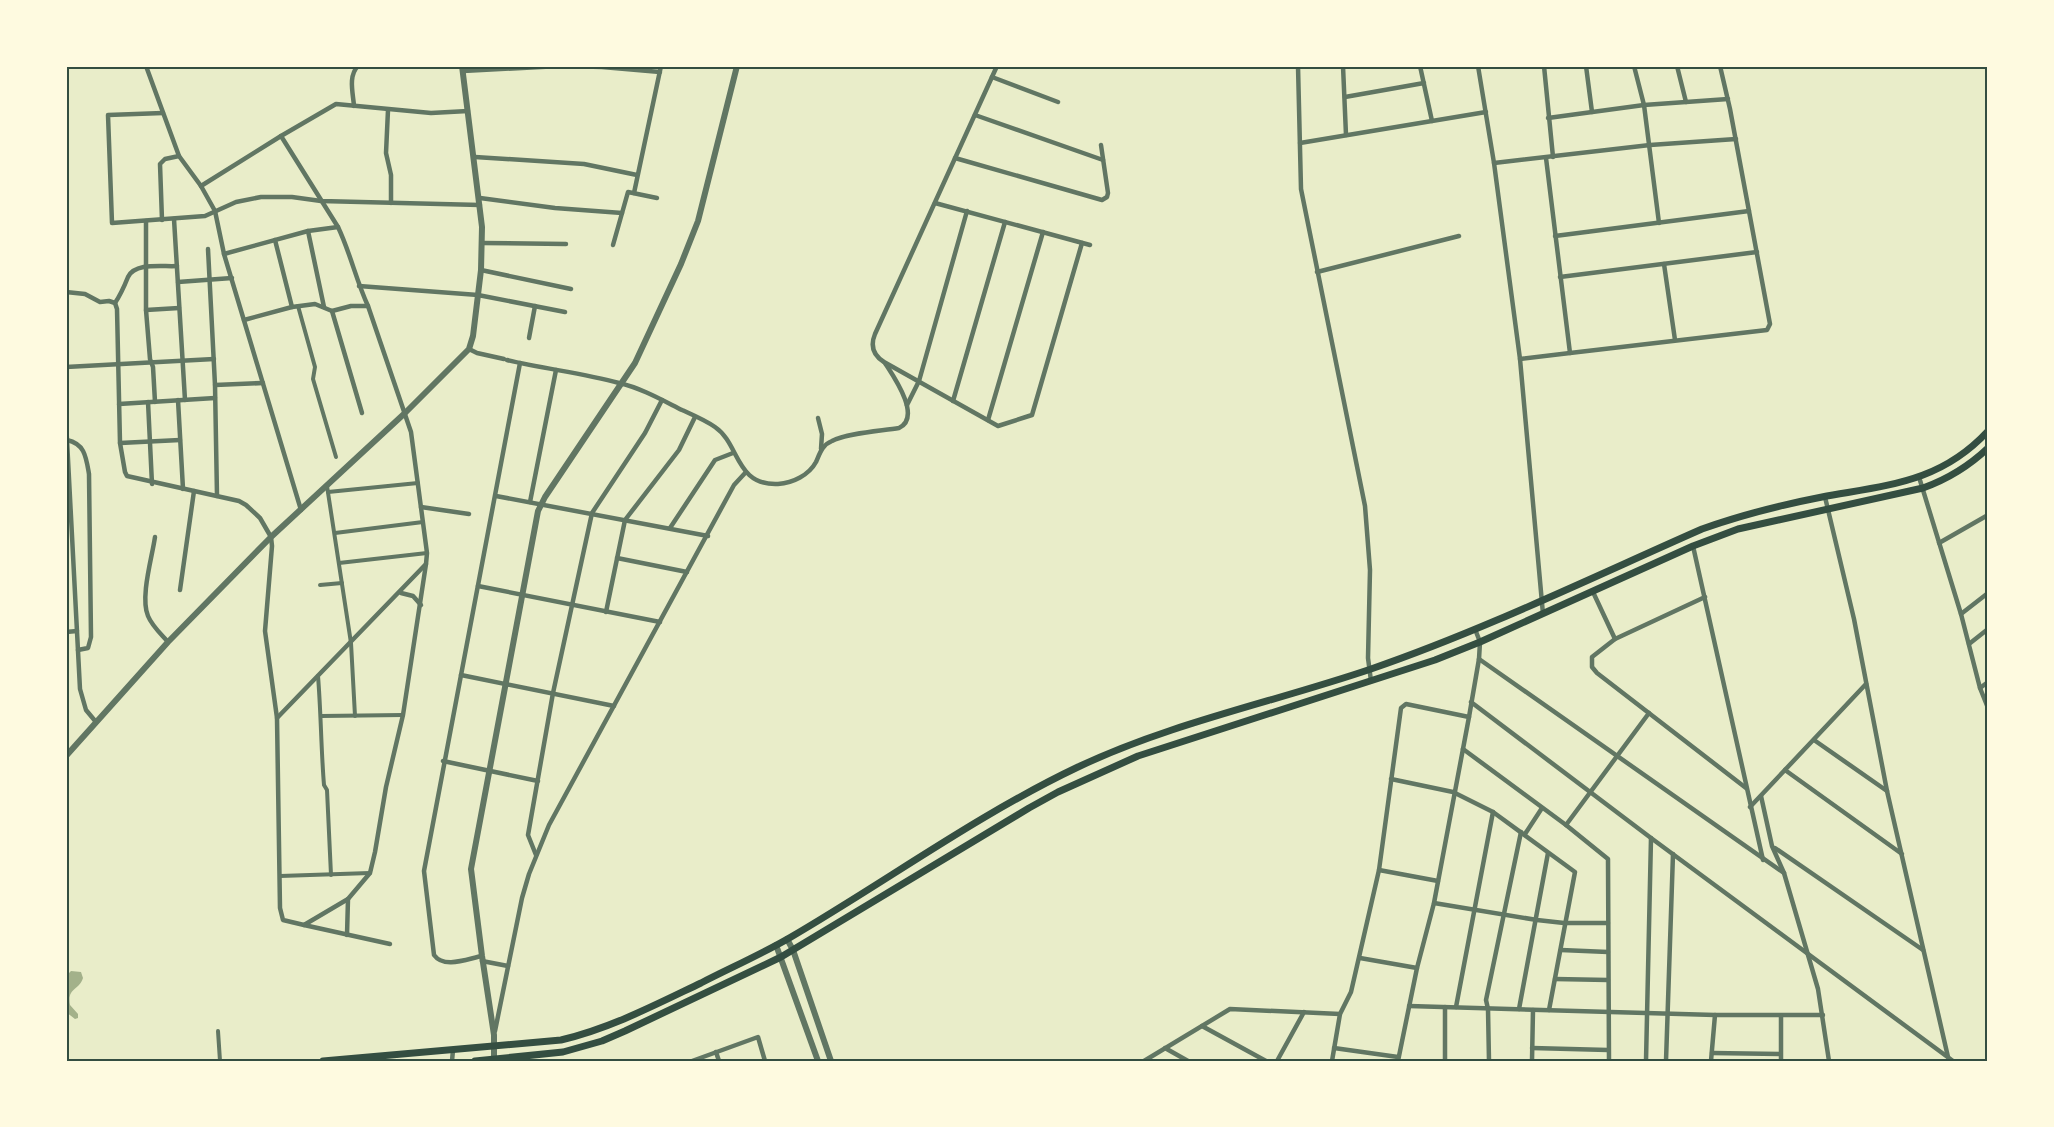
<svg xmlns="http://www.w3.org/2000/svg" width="2054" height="1127" font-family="Roboto,sans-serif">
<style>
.water{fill:#a3b18a}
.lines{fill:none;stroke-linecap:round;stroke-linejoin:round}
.pedestrian{stroke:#617663;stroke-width:4}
.minor{stroke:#617663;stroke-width:4.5}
.tertiary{stroke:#617663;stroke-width:6}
.secondary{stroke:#344e41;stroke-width:7}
.neatline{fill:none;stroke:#344e41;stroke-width:2}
</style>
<rect width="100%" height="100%" fill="#e9edc9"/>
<path class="water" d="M71 971 81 972 83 978C79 991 67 987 70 1005L78 1014V1018L75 1019 66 1012V976Z"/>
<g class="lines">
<g class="pedestrian">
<path d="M298 306 315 367 313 379 336 457"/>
<path d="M327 486 351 643 355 716"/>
<path d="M328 492 418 483"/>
<path d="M335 533 423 522"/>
<path d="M339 563 427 553"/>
<path d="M320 585 342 583"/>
<path d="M318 676C321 712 321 749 324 785L327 790 331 875"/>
<path d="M321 716 403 715"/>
<path d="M280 876 370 873"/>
<path d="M218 1031 220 1061"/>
</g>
<g class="minor">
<path d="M146 66 179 156 201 186 215 211 224 254 301 510"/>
<path d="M566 66 602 67 660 72"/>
<path d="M997 66 875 334C870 346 873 355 884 362L998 426 1032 415 1082 243"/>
<path d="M1298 66 1301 189 1365 506 1370 570 1368 658 1371 681"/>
<path d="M1343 66 1346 135"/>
<path d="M1420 66 1432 121"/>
<path d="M1478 66 1494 163 1520 359 1543 614"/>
<path d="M1544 66 1553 157"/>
<path d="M1586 66 1592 112"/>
<path d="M1634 66 1644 105 1659 223"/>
<path d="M1677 66 1686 102"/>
<path d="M463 71 560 66"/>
<path d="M992 77 1058 102"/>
<path d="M1345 97 1424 83"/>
<path d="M354 106C353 93 348 76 358 66"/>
<path d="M388 110 386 153 391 175V203"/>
<path d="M163 113 108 115 112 223 205 216 236 202 261 197H292L321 201 480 205"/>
<path d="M975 115 1103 160"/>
<path d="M1548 118 1644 105 1728 99"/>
<path d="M1300 143 1486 112"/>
<path d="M475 157 584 164 637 175"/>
<path d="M955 158 1102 200 1107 197 1108 193 1101 145"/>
<path d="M1546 158 1570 353 1767 330 1770 324 1730 109 1720 66"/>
<path d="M1494 163 1650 145 1736 139"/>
<path d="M201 186 281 136 336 104 431 113 468 111"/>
<path d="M634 193 661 66"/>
<path d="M480 198 555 208 622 213"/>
<path d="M935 203 1090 245"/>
<path d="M174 219 185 400"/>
<path d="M162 220 160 164 165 159 179 156"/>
<path d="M146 221V310L150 359 153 367 155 402"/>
<path d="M308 231 324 307"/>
<path d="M1555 236 1749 211"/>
<path d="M275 240 292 307"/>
<path d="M482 243 566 244"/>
<path d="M613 245 628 192 657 198"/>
<path d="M208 249 215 385 217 496"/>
<path d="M224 254 308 231 338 227"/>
<path d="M1664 264 1675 340"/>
<path d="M481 270 571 289"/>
<path d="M1317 272 1459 236"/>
<path d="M1560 277 1757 252"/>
<path d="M178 282 232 278"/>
<path d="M359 286 478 295 565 312"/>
<path d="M66 292 85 294 100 302 109 301 115 303 117 309 120 443 125 472 127 476 239 501 246 505 260 518 271 537 272 546 265 631 277 718 280 908 283 920 304 925 348 899 370 873 375 852 386 787 403 715 426 564 427 553 411 432 368 306C356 280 350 252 338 227L281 136"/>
<path d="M115 303C121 294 124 287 128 277 135 262 163 267 177 266"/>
<path d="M146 310 179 308"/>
<path d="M332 311 362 413"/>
<path d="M244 320 292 307 315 304 332 311 351 306H368"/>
<path d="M529 338 535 306"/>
<path d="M469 349 477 353 504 359"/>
<path d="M1520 359 1570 353"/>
<path d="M507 360C544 369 583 373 619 383 641 388 662 400 682 410 693 415 705 420 715 427 740 444 735 486 778 484 793 483 809 475 816 462 820 453 822 445 832 441 847 433 881 431 899 428 922 417 894 377 885 363"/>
<path d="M66 367 214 359"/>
<path d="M215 385 263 383"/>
<path d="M178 400 183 489"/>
<path d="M953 401 1005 222"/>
<path d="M148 402 152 484"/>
<path d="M119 404 215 398"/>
<path d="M907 405 919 381 967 211"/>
<path d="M818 418 822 434 821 449"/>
<path d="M988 420 1043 232"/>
<path d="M66 421 80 689 86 710 96 722"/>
<path d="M67 440C85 444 86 457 89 474L91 637 88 648 78 650"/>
<path d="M120 443 180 440"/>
<path d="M1919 477 1961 614 1980 688 1988 708"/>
<path d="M496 496 708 536"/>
<path d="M1825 497 1854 619 1887 791 1948 1057"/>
<path d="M530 502 556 370"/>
<path d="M421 507 469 514"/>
<path d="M670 528 715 460 733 453"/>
<path d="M155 537C152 558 140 597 148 616 152 626 161 634 168 642"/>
<path d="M1939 543 1988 515"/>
<path d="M1693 546 1763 860"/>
<path d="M617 558 687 572"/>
<path d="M478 586 660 622"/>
<path d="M180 590 194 491"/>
<path d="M1593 592 1615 639"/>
<path d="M401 593 413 596 421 605"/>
<path d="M1705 597 1615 639 1592 657V667L1597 673 1746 788"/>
<path d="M606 612 625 520 679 450 695 417"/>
<path d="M1961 614 1988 593"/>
<path d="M66 632 77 631"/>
<path d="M1969 644 1988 629"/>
<path d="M1479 659 1784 873"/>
<path d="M461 675 614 706"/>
<path d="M1980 688 1988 682"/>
<path d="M1471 702 1651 838 1953 1061"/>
<path d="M277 718 426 564"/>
<path d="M1814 740 1887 791"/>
<path d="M1463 749 1566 825 1608 859 1609 1061"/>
<path d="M443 761 538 781"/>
<path d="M1785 770 1902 854"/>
<path d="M1391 779 1453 792 1493 812 1575 872 1549 1010"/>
<path d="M1761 796 1772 846 1784 873 1818 989 1829 1061"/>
<path d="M1750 807 1866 684"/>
<path d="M1566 825 1649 713"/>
<path d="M1525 834 1542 808"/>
<path d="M1775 848 1923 950"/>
<path d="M536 855 528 835 553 693 592 513 645 433 662 400"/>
<path d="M1379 870 1438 881"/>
<path d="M1434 903 1537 920 1564 923H1608"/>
<path d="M304 925 390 944"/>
<path d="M347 935 348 899"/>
<path d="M1561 950 1608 952"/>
<path d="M482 956C467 959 444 969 434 955L424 871 520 363"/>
<path d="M1360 958 1417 968"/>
<path d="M482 961 508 966"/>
<path d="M1555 979 1608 980"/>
<path d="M1409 1006 1715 1015H1823"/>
<path d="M1456 1007 1493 812"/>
<path d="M1519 1009 1548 853"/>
<path d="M1202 1026 1266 1061"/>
<path d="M495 1031 522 898 529 874 549 825 734 485 746 472"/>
<path d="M1165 1048 1188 1061"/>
<path d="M1334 1048 1398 1057"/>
<path d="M1532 1048 1608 1050"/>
<path d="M716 1052 719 1061"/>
<path d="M1712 1053 1780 1054"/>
<path d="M452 1061 453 1050"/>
<path d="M692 1061 758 1037 765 1061"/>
<path d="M1144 1061 1230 1009 1340 1014"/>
<path d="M1277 1061 1304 1012"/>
<path d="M1332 1061 1340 1014 1351 992 1379 870 1401 708 1406 704 1469 717"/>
<path d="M1398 1061 1417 968 1434 903 1469 717 1479 659 1480 642 1475 629"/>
<path d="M1445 1061V1007"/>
<path d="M1489 1061 1488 1009 1486 1000 1521 832"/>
<path d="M1532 1061 1533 1010"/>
<path d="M1646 1061 1651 838"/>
<path d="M1666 1061 1673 854"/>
<path d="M1711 1061 1715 1015"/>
<path d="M1781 1061V1016"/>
</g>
<g class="tertiary">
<path d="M66 756 168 642 271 537 405 413 469 349 473 336 481 270 482 227 462 66"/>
<path d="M787 939 793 950 831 1061"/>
<path d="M776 945 818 1061"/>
<path d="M494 1059V1035L482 956 471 869 538 511 545 497 635 363 681 264 698 221 737 66"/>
</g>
<g class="secondary">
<path d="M323 1061 561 1040C611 1028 655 1005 701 983 730 968 762 954 791 937 887 881 977 815 1078 767 1171 723 1274 702 1371 669 1484 630 1593 577 1702 529 1741 515 1781 505 1822 497 1887 485 1940 483 1988 431"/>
<path d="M475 1061 563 1052 602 1041 625 1031 781 957 1029 808 1058 792 1138 756 1435 660 1480 642 1693 546 1738 529 1923 488C1948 479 1969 466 1988 448"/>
</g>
</g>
<rect width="2054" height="1127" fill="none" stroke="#fefae0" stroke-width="135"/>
<rect x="68" y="68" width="1918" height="992" class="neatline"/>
</svg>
